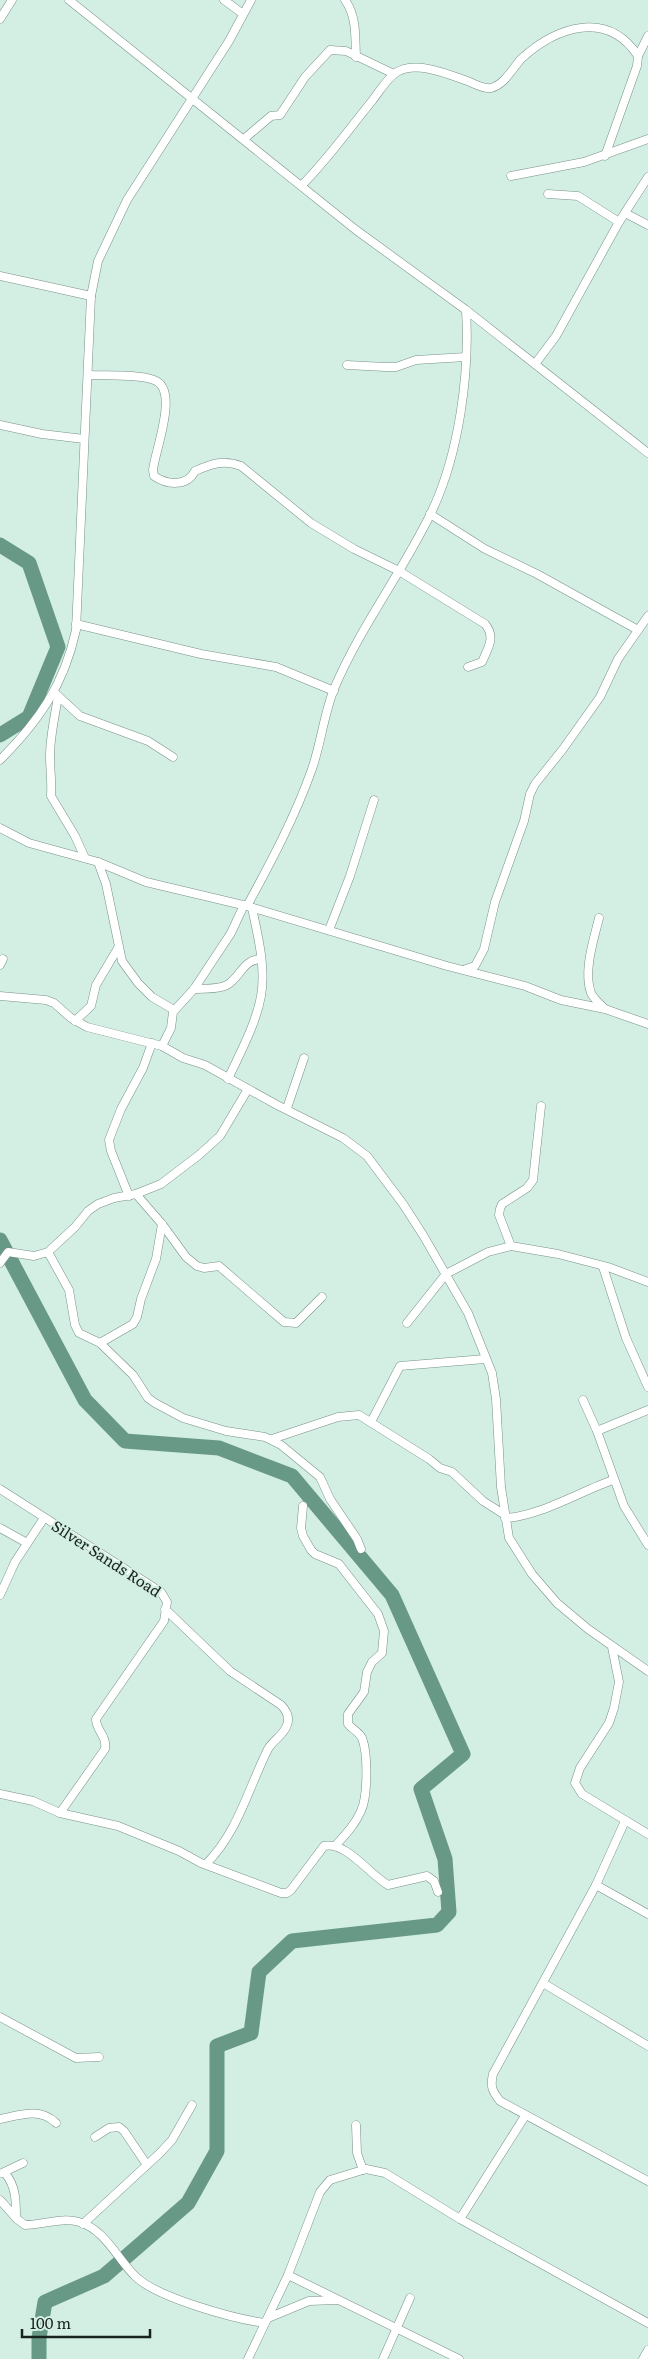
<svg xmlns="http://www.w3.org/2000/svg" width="648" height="2359" font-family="Literata,serif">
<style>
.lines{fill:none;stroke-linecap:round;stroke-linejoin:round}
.river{stroke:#679986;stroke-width:15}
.minor-casing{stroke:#799187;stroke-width:9}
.minor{stroke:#fff;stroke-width:8}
.labels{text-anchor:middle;stroke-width:4;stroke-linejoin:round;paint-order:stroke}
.street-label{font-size:15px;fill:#18221e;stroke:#d3eee2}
</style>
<rect width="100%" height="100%" fill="#d3eee2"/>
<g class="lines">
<g class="river">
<path d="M0 545 29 563 58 647 29 717 0 735"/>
<path d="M0 1240 85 1400 125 1441 219 1448 292 1476 392 1595 463 1754 421 1789 445 1859 449 1912 437 1925 292 1941 259 1972 251 2033 217 2046V2151L188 2203 104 2276 45 2302 39 2338V2359"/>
</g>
<defs>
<g id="minor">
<path d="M69 0 356 230 466 310 648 453"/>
<path d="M224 0 243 14"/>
<path d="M345 0C357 17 355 36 356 57"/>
<path d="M0 19 12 0"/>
<path d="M638 56 648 36"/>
<path d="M244 139 271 116 280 115 305 77 330 50 346 51 394 74"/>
<path d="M511 176 584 162 648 139"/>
<path d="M302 185C328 159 349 129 372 101 379 92 387 78 397 72 417 60 450 75 470 82 476 85 484 89 491 88 504 85 513 68 521 59 556 27 607 9 638 56L637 66 605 156"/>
<path d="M548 194 578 196 619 222"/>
<path d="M625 213 648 225"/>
<path d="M0 276 91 296"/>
<path d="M535 364 556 336 619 222 648 177"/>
<path d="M347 365 385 367H396L416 360 466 357"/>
<path d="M89 375C108 376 137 374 154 380 180 389 155 450 153 470L154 476C167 485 187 487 195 471 211 464 224 459 241 466L311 523 354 549 399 571 485 624C496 637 488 648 482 662L468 667"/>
<path d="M0 425 42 434 84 439"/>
<path d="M430 514 485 549 537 574 638 630"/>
<path d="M76 624 201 654 276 667 334 691"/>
<path d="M56 694 80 716 148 741 173 757"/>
<path d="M58 696C55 716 50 736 50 756 50 770 52 782 51 796L75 836 85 858"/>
<path d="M0 760C39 721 64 685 76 630L91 296 98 261 127 200 229 41 251 0"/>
<path d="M0 828 29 843 98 862 146 882 247 906 447 966 525 986 561 1000 605 1009 648 1024"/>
<path d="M98 862 106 884 122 961 138 983 152 997 174 1010"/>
<path d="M247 906C271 862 295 817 312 769 321 743 324 714 334 689 360 627 402 573 431 513 459 455 470 373 466 310"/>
<path d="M599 918C594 939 583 971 591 993 594 999 599 1003 604 1008"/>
<path d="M329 930 350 876 374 800"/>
<path d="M0 965 3 959"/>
<path d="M466 969 475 966 484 949 495 902 524 821 530 794 535 784 563 749 600 697 618 659 648 616"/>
<path d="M194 989C204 988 218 990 227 985 241 977 242 960 261 959"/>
<path d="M0 996 46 1000 54 1003 71 1018 87 1027 162 1046 183 1058 205 1065 277 1105 343 1138 367 1156 403 1204 423 1235 468 1313 492 1373 496 1399 501 1487 509 1538 532 1574 557 1603 588 1629 648 1671"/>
<path d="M75 1021 91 1006 96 985 118 948"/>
<path d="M162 1046 171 1028 173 1012 194 989 231 933 244 905"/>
<path d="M228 1079C240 1053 256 1024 261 996 266 968 258 936 252 908"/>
<path d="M287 1108 304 1058"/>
<path d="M136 1194 162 1224 186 1257 197 1266 204 1268 219 1266 284 1322 296 1323 322 1297"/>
<path d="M129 1196 111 1151 109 1140 121 1109 143 1068 152 1043"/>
<path d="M511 1246 499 1215 500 1209 502 1204 527 1188 533 1180 541 1106"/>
<path d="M48 1252 69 1290 75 1325 79 1333 100 1343 133 1375 148 1398 155 1403 183 1418 226 1431 265 1437 281 1445 320 1477 330 1499 357 1539 361 1549"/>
<path d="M0 1263 8 1252 34 1256 48 1252 75 1227 88 1211 98 1204 114 1198 136 1194 161 1184 199 1155 220 1136 248 1089"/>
<path d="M603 1267 626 1338 648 1387"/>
<path d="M407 1323 446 1274 488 1252 511 1246 558 1254 608 1267 648 1282"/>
<path d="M100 1343 133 1324 137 1317 141 1299 156 1259 162 1224"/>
<path d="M583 1400 597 1431 624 1506 648 1545"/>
<path d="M371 1422 400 1366 485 1359"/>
<path d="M597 1431 648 1410"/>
<path d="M272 1439 338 1417 359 1415 429 1459 440 1468 452 1472 483 1501 505 1515"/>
<path d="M0 1489 161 1592 167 1602 164 1621 96 1719C96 1731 107 1735 105 1749L60 1813"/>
<path d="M303 1506 301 1528 303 1536 311 1550 315 1554 339 1564 378 1614 384 1631 382 1653 372 1662 367 1672 364 1692 348 1714V1724C352 1729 359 1732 362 1738 368 1753 368 1796 361 1811 355 1825 345 1835 335 1846"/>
<path d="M505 1518C538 1517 581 1491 613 1480"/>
<path d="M0 1528 27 1543"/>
<path d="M0 1595 15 1562 44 1518"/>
<path d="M165 1609 230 1671 281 1705C287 1711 290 1717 287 1725 284 1735 273 1740 268 1749 248 1789 238 1832 206 1864"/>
<path d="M612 1647 619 1682 614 1708 609 1723 580 1768 575 1783 582 1794 648 1834"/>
<path d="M0 1794 33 1801 60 1813 118 1826 179 1851 201 1863 281 1893H287L291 1890 324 1846C346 1841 369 1874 388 1885L427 1876 434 1881 438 1892"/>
<path d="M625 1821 596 1885 493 2074C490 2086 492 2091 500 2101L648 2181"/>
<path d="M596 1885 648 1914"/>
<path d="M543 1983 648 2046"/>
<path d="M0 2017 76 2058 99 2057"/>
<path d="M0 2119C20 2115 40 2107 56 2123"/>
<path d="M356 2125 357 2153 363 2170"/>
<path d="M95 2137 109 2128 119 2127 124 2131 147 2165"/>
<path d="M2 2173 23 2163"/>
<path d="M5 2173C16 2186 16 2201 16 2217"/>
<path d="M0 2200 17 2219 25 2225C43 2225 61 2217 79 2222 106 2230 117 2259 136 2277 158 2298 235 2319 265 2323"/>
<path d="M460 2219 525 2116"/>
<path d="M83 2224 160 2153 172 2140 192 2105"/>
<path d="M288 2275 459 2359"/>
<path d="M268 2318 309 2301 337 2300"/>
<path d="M248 2359 288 2275 320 2192 330 2180 366 2169 385 2173 460 2219 648 2323"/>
<path d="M383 2359 410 2298"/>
<path d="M643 2359 648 2350"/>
</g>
</defs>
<use href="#minor" class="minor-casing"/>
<use href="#minor" class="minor"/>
</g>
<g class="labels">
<g class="street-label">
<text transform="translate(106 1559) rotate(33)" y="5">Silver Sands Road</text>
</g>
</g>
<path d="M22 2329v8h128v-8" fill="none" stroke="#18221e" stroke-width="2.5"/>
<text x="30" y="2329" font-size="15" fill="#18221e" stroke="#d3eee2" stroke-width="4" paint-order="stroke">100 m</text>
</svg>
